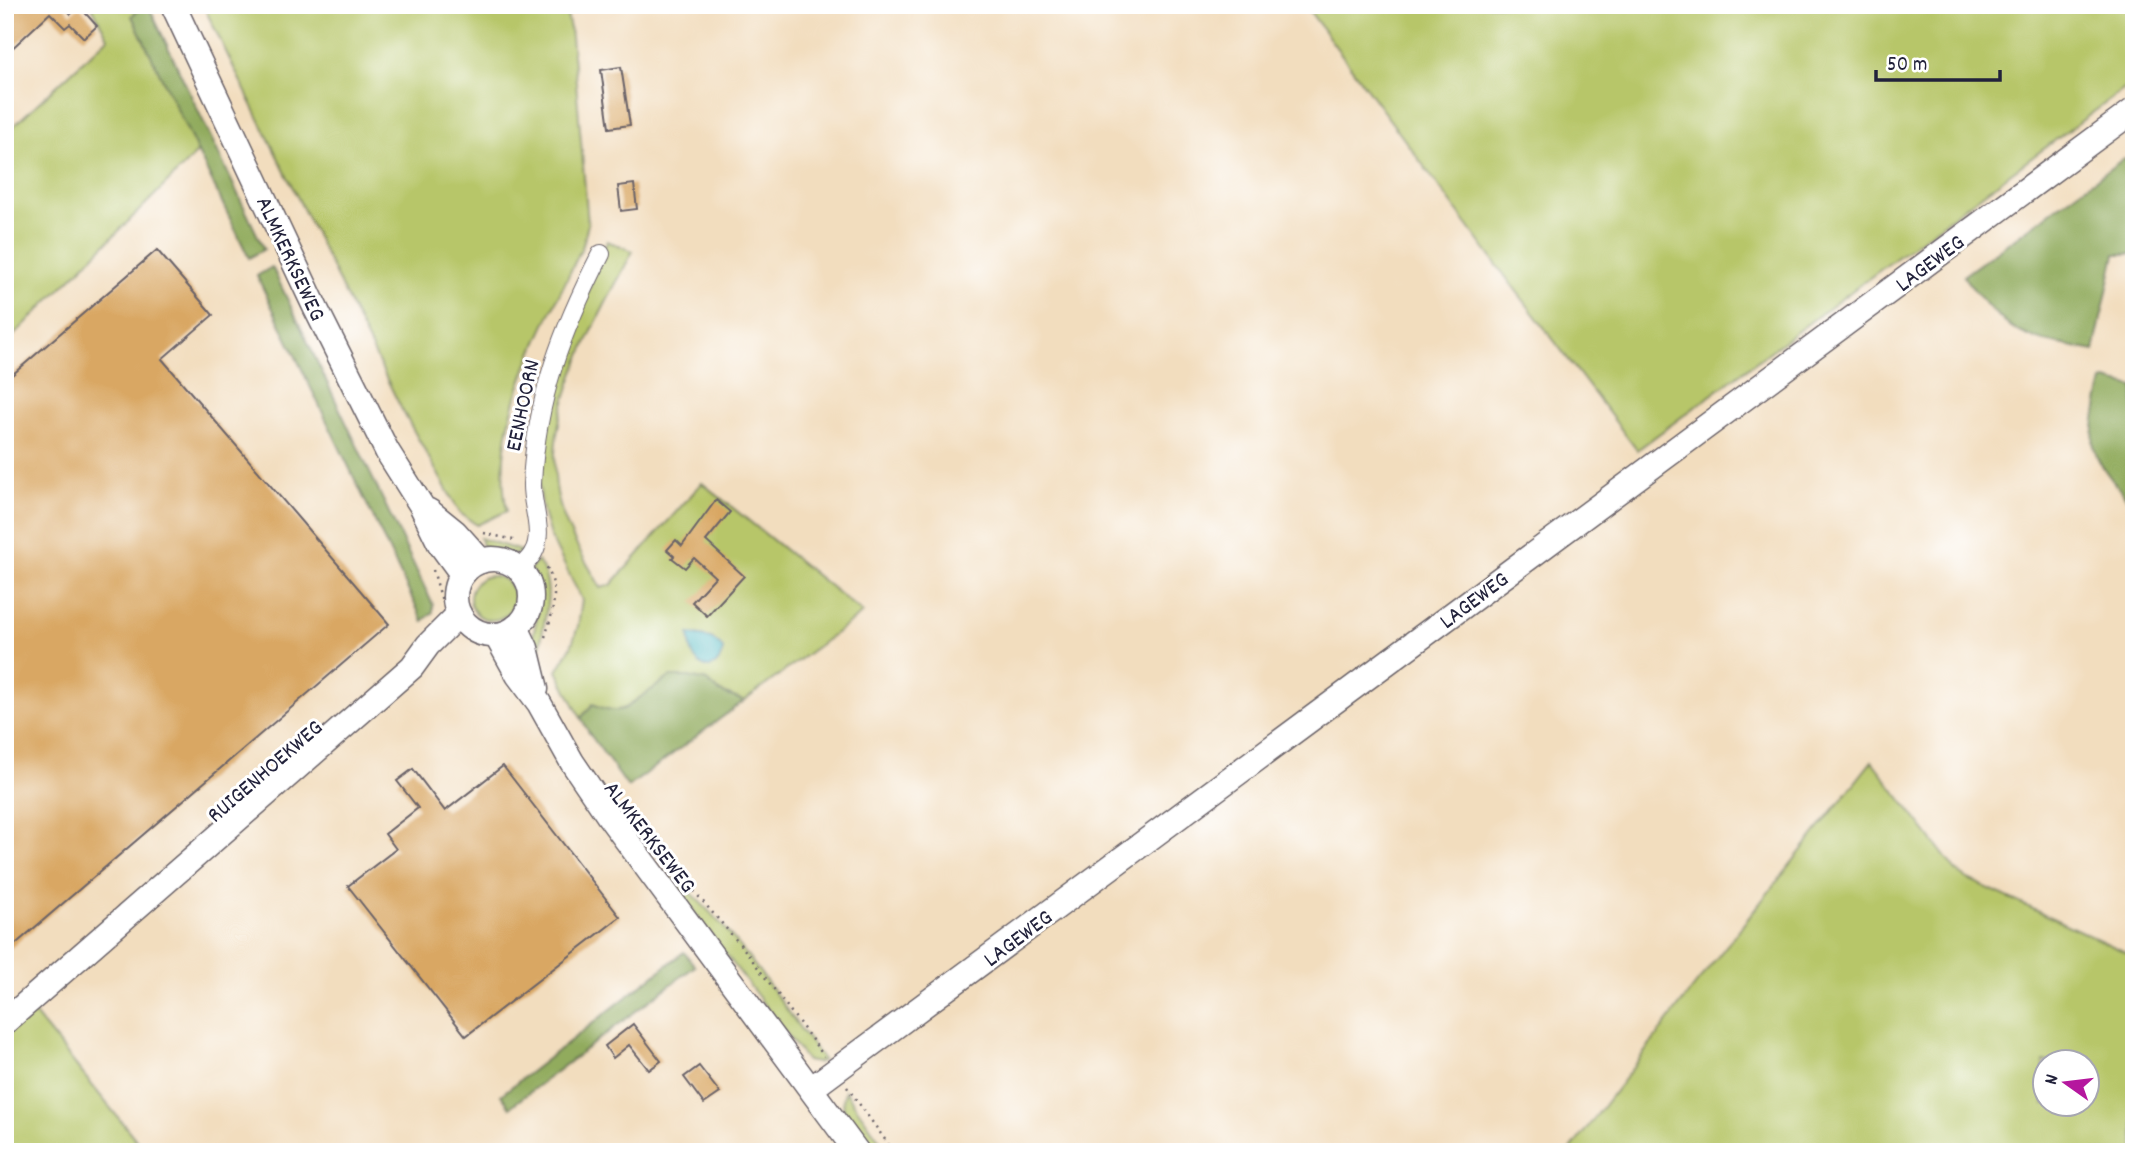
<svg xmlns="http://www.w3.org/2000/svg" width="2139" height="1157" font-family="Dekko,sans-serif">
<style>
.green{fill:#b7c669;stroke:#6c7452;stroke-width:2;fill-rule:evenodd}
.forest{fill:#91ab5d;stroke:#5a664c;stroke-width:2}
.water{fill:#42b2ba;stroke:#326a7a;stroke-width:2}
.building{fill:#d9a764}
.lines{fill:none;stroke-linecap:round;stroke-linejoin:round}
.street-casing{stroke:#6b6369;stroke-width:20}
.secondary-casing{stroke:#6b6369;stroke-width:27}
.path{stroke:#6b6369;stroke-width:2.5;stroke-dasharray:2 5;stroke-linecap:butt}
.street{stroke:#fff;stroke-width:18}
.secondary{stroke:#fff;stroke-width:24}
.labels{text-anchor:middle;stroke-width:6;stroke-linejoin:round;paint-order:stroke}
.street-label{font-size:23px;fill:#22223b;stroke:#fff}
</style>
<rect width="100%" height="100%" fill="#fff"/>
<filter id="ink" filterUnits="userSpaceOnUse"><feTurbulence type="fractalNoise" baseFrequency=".0143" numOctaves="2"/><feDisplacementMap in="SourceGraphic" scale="14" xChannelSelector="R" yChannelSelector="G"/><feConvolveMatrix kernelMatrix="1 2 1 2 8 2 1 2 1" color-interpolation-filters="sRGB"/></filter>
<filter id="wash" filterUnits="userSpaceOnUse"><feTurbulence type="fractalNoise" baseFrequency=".00686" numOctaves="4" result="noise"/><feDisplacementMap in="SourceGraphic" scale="28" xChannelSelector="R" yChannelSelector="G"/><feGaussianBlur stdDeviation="1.57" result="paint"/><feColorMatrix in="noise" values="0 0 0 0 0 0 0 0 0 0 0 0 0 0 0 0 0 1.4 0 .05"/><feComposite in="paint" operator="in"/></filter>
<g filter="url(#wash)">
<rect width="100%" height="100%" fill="#f2ddbe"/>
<g class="green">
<path d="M91 5H143L132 16 198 152 5 344V134L108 38Z"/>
<path d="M203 5H565L570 29 576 82 588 224 583 245C546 326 488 419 507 511L477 525 460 513 401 408Z"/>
<path d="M1305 5H2134V82L1637 450 1499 268Z"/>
<path d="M607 241 633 251C596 323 538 417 559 502 567 533 586 561 601 588L611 585 702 483 863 613 744 701 720 692 707 681 671 677 632 703C623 715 606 710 593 705L581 718 557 671 571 647 578 626 582 600 550 536 543 512 538 479 550 394ZM690 634 712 638 723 649C721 658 719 664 710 667Z"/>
<path d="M480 538 524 552C509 558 497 552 482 546Z"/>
<path d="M538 561C559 592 540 622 540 656L530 648C537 616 545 600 530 569Z"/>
<circle cx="492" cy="598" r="22"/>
<path d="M1872 761 1956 871 1968 879 2134 956V1152H1569L1693 988ZM2044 1062H2086V1104H2044Z"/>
<path d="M662 870C729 918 774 994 823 1060L817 1063 807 1061Z"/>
<path d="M32 1011 146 1152H5V1034Z"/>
<path d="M845 1091 888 1152H871C856 1131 837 1117 845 1091Z"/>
</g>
<g class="forest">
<path d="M143 5H148L264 249 249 258 132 16Z"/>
<path d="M2123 159 2134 161V254H2115L2094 351C2070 345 2040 343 2018 331 1995 318 1979 296 1963 276Z"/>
<path d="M272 267 433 605V612L423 621 257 276Z"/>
<path d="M2106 380 2134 387V507C2123 493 2096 464 2094 447 2091 433 2099 396 2103 381Z"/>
<path d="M670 677H689L707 681 720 692 744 701 628 787 589 733 581 718 593 704C606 710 622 715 632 703Z"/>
<path d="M684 952 695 966 510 1107 501 1095Z"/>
</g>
<path class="water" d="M689 634C702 636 715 637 723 649 719 672 700 673 692 652 690 647 690 639 689 634Z"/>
<g id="blocks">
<g class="building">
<path d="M17 5H63L71 14 79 6 97 26 84 38 70 24 65 28 50 13 5 55V16Z"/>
<path d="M621 67 630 125 609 128 601 70Z"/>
<path d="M634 184 637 209 621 211 618 186Z"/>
<path d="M157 250 213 315 162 359 389 624 5 953V381Z"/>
<path d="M716 500 730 512 706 541 744 576 707 616 692 602 715 577 694 558 685 568 672 558 674 556 667 550 676 540 682 546Z"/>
<path d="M503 766 620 917 466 1036 348 886 396 849 385 834 418 808 397 781 413 769 445 811Z"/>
<path d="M633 1024 661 1061 649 1070 629 1045 613 1058 605 1046Z"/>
<path d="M699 1066 720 1093 704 1104 684 1077Z"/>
</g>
</g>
</g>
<g filter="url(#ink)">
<use href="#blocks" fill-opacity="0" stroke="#6b6369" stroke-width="2"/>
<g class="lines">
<defs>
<path id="street" d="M519 569C524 564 530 559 533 553 545 533 531 505 532 484 536 398 562 330 601 254"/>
<g id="secondary">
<path d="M173 5 316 309 387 451 421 505 440 544 462 574"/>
<path d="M429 511 455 532 481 561"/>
<circle cx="493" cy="597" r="38"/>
<path d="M516 627 526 648 536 689"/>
<path d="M496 635 518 675 539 703 572 762 608 815 857 1152"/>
<path d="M5 1022 412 667 428 645 459 614"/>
<path d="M812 1088 2134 110"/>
</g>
</defs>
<use href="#street" class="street-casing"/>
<use href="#secondary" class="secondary-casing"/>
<g class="path">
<path d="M484 533 518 541"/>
<path d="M433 570 442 601"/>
<path d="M545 637C553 612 560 590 546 566"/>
<path d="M680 875 744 949 824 1056"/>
<path d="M847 1087 894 1152"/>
</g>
<use href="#street" class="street"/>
<use href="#secondary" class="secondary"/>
</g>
</g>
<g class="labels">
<g class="street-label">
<text transform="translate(292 258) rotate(65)" y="8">ALMKERKSEWEG</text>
<text transform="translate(1929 262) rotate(-37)" y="8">LAGEWEG</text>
<text transform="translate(521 405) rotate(-78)" y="8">EENHOORN</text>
<text transform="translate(1473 599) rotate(-37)" y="8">LAGEWEG</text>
<text transform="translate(264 770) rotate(-41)" y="8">RUIGENHOEKWEG</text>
<text transform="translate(651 836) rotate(52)" y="8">ALMKERKSEWEG</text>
<text transform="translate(1017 937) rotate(-37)" y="8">LAGEWEG</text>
</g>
</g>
<rect width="2139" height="1157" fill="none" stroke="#fff" stroke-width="28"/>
<g transform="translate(2066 1083) rotate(284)"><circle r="33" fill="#ffffff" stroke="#a7a7b1" stroke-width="2"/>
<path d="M0-5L12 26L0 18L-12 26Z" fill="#b5179e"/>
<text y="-10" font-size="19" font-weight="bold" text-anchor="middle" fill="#22223b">N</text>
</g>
<path d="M1876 70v10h124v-10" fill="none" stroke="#22223b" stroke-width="3.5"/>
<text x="1887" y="70" font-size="21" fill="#22223b" stroke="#ffffff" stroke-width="5" paint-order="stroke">50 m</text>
</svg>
